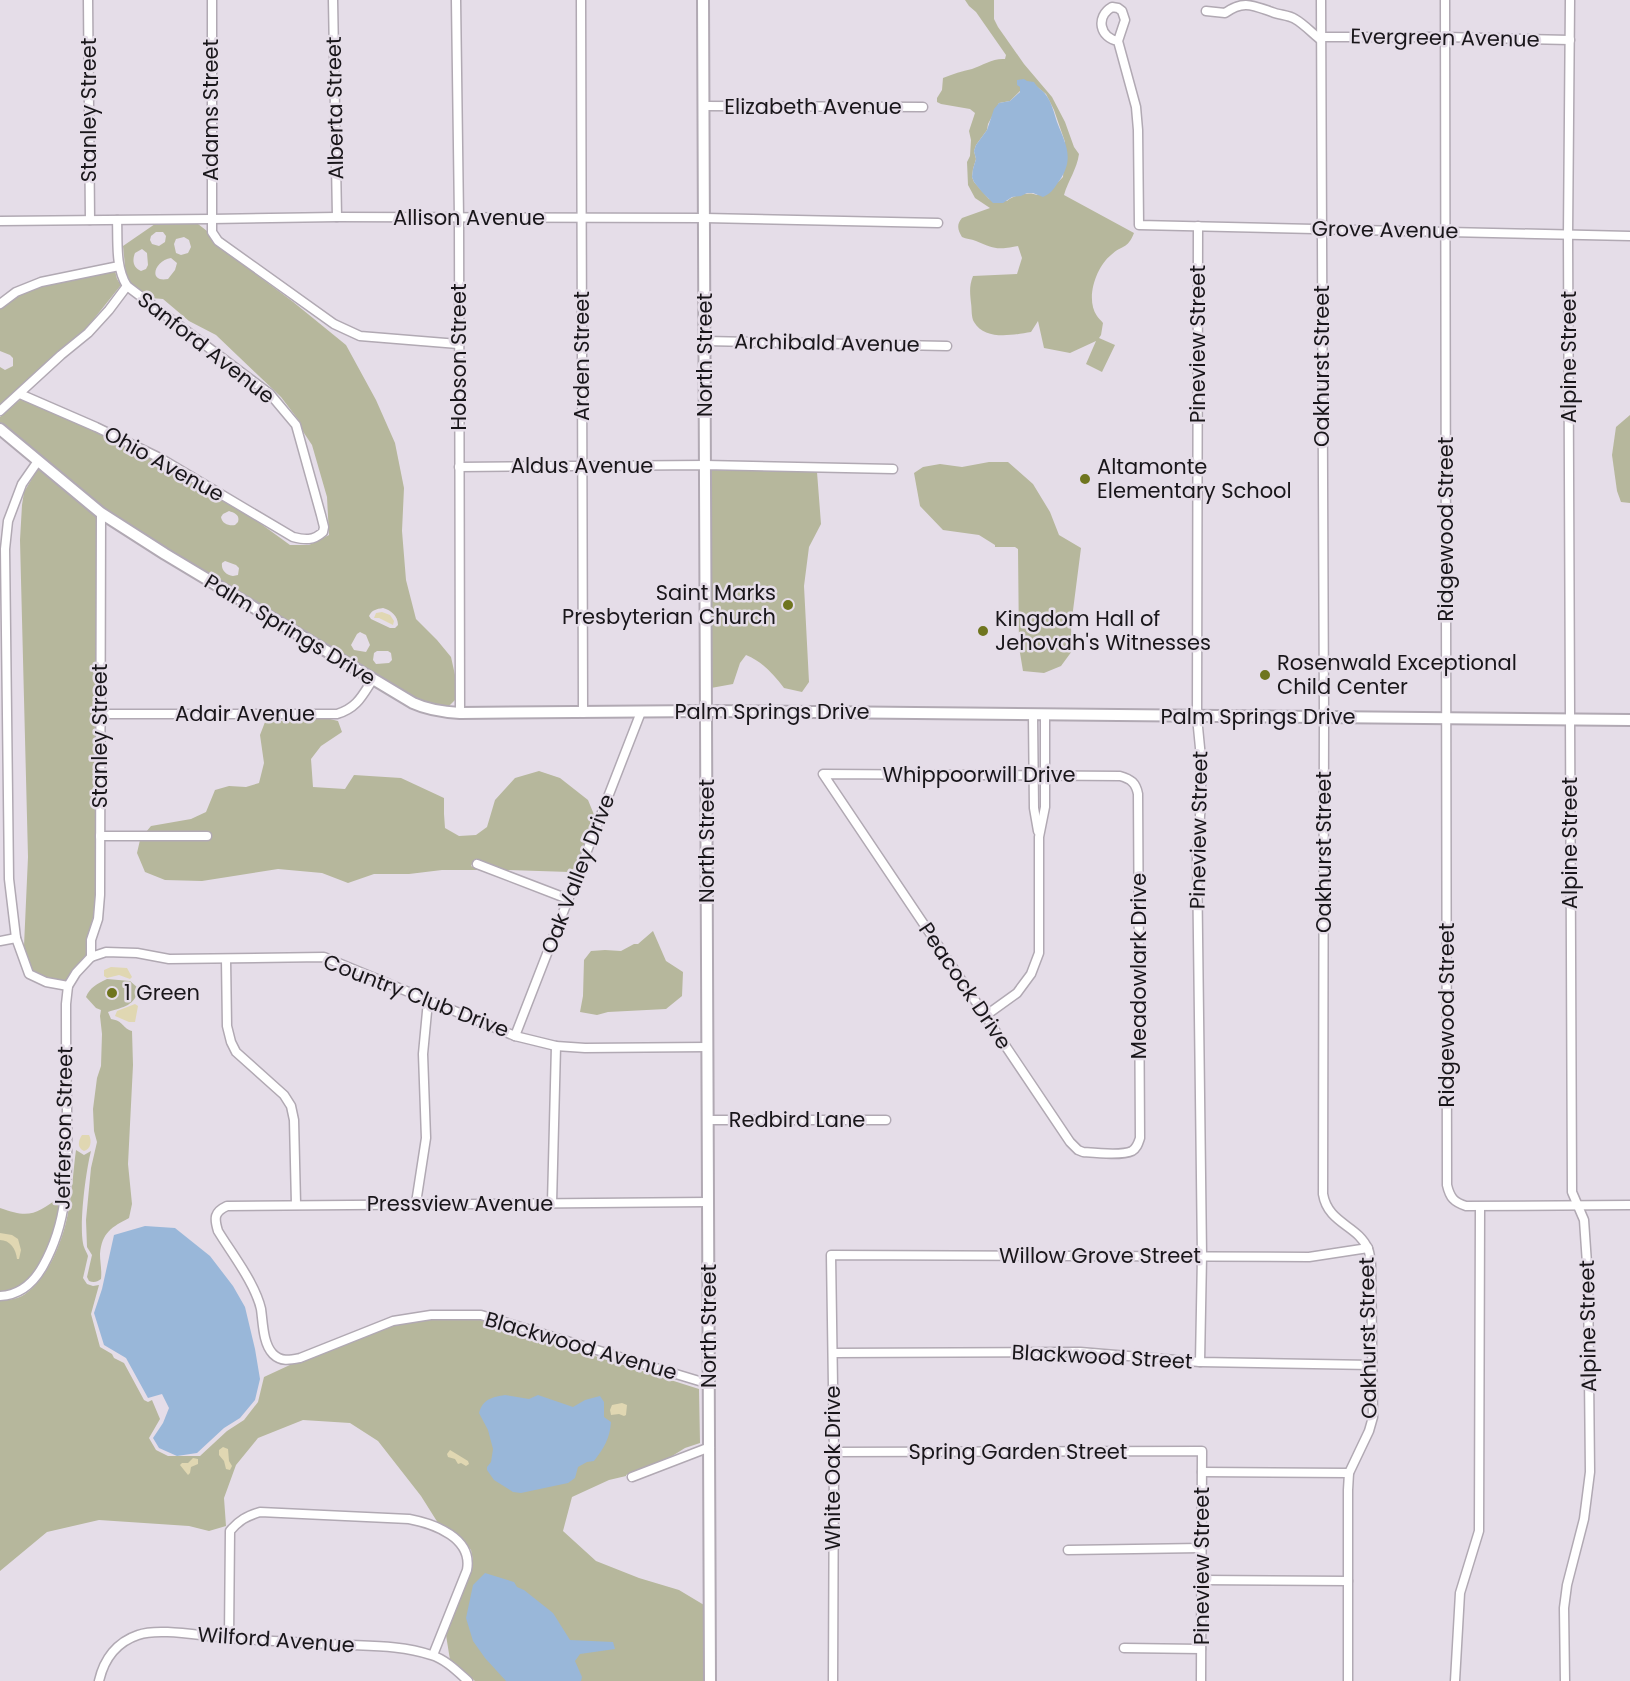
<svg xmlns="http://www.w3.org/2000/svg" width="1630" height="1681" font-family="Poppins,sans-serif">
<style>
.green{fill:#b6b79c;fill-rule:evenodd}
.sand{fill:#e0d7b2}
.water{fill:#99b7d9}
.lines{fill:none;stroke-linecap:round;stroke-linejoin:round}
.minor-casing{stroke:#b1a9b3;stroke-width:11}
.tertiary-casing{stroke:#b1a9b3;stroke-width:14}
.minor{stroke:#fff;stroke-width:8}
.tertiary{stroke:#fff;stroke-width:10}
.poi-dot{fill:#6f751e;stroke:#e5dde8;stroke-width:2}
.labels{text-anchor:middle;stroke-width:5;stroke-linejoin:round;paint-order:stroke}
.street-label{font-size:21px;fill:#19161a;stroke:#e5dde8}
.poi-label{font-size:21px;fill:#19161a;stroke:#e5dde8;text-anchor:start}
</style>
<rect width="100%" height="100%" fill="#e5dde8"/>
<g class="green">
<path d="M965 0H994V19L998 27 1024 64 1052 97 1065 122 1074 147 1079 154C1077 169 1068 181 1064 195L1134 233C1127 250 1123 244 1111 255 1096 267 1085 299 1097 316 1098 318 1101 320 1103 323L1101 335 1099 338 1115 345 1102 372 1086 364 1096 341 1070 353 1044 348 1038 321 1031 332C1013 335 985 341 974 322 971 317 972 309 971 303 970 293 969 286 973 276L1017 274 1022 258 1018 246C996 250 995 249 976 241 971 239 966 239 962 237 958 230 956 225 962 218L990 208 975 198 968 185 967 162 970 156 971 140 969 131 975 113 970 109 941 104 937 102V98L942 90 943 78C953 74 962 71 972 69 983 65 993 58 1005 59L1006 55 976 12 969 6ZM1036 86 1046 94 1054 110 1065 142 1063 177 1058 182 1037 195C1030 191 1013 195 1007 201L989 199 974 182 972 177 973 169 976 159 974 151 976 145 987 130 988 124 999 103 1010 101 1020 91V87Z"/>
<path d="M155 224H198L207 231 215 244 292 301 346 345 376 400 395 443 404 488 402 531 406 580 416 619 437 640 451 657 455 675V700L447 708 440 707 416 699 168 551 106 511V509H103L0 423V417L21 399 94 431 157 462 257 521 290 545H309L329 535 327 497 312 445 302 430 300 422 281 397 216 335 189 321 163 299 151 298 130 283 126 276 123 246ZM156 232H163L166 236 165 242 159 246 152 244 150 240 151 236ZM184 237 189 240 191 247 188 253 181 255 176 253 174 244 176 239ZM142 249 147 253 148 265 146 269 141 271C133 268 132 260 135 253ZM171 258 177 263 175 270 168 279C147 283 155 260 171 258ZM229 511C235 513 240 515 238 522L235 525C229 526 222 524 221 517L223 514ZM225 561 236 565 239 568 238 575 233 576C226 575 221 570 222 563ZM383 608C391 610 398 616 398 625L395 628H390L371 619 369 616C372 610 376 609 383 608ZM360 632 366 635 370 645 366 652 354 650 351 645 357 634ZM377 651H388L391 653 392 660 389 663 376 664 373 660 374 653Z"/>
<path d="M115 271 117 279 121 285 85 330 57 352 0 406V367L5 370 13 366V358L10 355 0 351V309L19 296 43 285Z"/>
<path d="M1630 415V503L1621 502 1617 491 1612 455 1616 427Z"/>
<path d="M989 462H1008L1033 484 1050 512 1059 535 1081 548 1071 626 1072 651 1061 666 1044 673 1023 671 1019 647 1018 549 1015 547H995V545L979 535 943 530 920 506 914 473 923 467 940 464 962 467Z"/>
<path d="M39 467 96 515V895L93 918 86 940V955L72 971 66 981 47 978 33 971 24 946 28 857 20 540 22 505 24 492Z"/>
<path d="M710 470 817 472 821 524 809 547 804 586 809 682 802 692 784 688C773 674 763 662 746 655L740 663 733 684 711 688Z"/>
<path d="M326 718 338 721 342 732 321 746 311 759 313 787 345 789 354 775 401 778 444 798V814L445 828 459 836 476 835 487 827 495 800 515 778 539 771 560 778 588 800 595 817 575 867 570 872 504 870 475 859 471 866 481 870H442L409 874H374L348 883 322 873 278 869 202 881 165 880 145 872 137 853 140 840H211V832H146L151 826 191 819 206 812 215 790 229 786 246 787 259 783 264 763 260 735 265 722Z"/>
<path d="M653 931 666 961 683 972 682 996 666 1009 608 1012 597 1015 580 1012 583 996 584 960 591 951 605 950 621 951 634 944H638Z"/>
<path d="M107 979 130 981 138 988C136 1006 123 1007 108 1012L111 1019C124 1021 122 1028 132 1031L133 1065 128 1164 132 1204 129 1218C112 1227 102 1232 100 1254 100 1262 102 1270 101 1279 97 1282 94 1283 89 1281L87 1277 92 1255 87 1247 86 1220 91 1168 97 1142 94 1131 93 1109 97 1078 101 1066 102 1034 100 1016 101 1010 96 1008 86 997C90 987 97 984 107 979Z"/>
<path d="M76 1150 84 1155 91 1151C86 1170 78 1229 84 1247 85 1250 87 1253 88 1256L83 1278 87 1284 93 1286 99 1285 91 1314 100 1347 112 1354 114 1358 124 1363 144 1400 148 1402 152 1400 160 1419 149 1438 156 1450 168 1456H200L227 1431 244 1420 258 1402 264 1377 292 1364 301 1362 394 1325 430 1320 478 1319 699 1389 700 1443 685 1448 669 1458 626 1475V1476L609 1480 572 1497 563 1531 596 1561 639 1578 679 1590 704 1605V1681H475L450 1660 446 1635 471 1571 473 1560 471 1550 464 1541 453 1532 438 1523 421 1496 378 1441 350 1423 303 1420 258 1438 236 1465 224 1498 226 1526 209 1531 189 1526 99 1520 47 1532 0 1571V1300C8 1300 16 1299 22 1296 46 1282 61 1245 67 1218 72 1196 73 1172 76 1150Z"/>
<path d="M61 1196C56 1230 41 1289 0 1292V1208C30 1219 36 1214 61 1196Z"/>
</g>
<g class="sand">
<path d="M382 612 390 615 394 621 393 625 379 618H374L376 613Z"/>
<path d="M111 967 127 968 132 977 130 979 119 975 107 978 104 976V970Z"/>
<path d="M135 1004 138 1006 135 1022H129L115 1016 117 1011Z"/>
<path d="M82 1135H89C92 1141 91 1149 84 1151 77 1148 78 1141 82 1135Z"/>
<path d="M0 1233 12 1235 18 1239 21 1250 19 1259H17C16 1249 10 1240 0 1240Z"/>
<path d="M622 1403 627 1405 626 1415 624 1416 619 1414 611 1415 610 1410 612 1405Z"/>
<path d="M223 1447 228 1449 229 1461 232 1466 230 1470 226 1469 224 1461 219 1455V1450Z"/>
<path d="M450 1450 468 1461 469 1464 466 1466 461 1463 458 1464 455 1459 448 1457 447 1454Z"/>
<path d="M193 1458 198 1459V1464L191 1467 190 1473 188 1475 180 1465 182 1463H188Z"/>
</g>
<g class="water">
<path d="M1024 79 1027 81 1034 82C1037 88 1043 90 1046 95 1052 103 1054 113 1057 122 1067 147 1075 160 1057 184 1053 190 1050 194 1043 197L1033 193H1027L1021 196 1012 197 1003 203H993L982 192 974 182 972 177 973 169 976 159 974 151 976 145 987 130 994 109 999 103 1010 101 1020 92V87L1017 85V80Z"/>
<path d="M145 1226 175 1228 210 1256 233 1286 245 1307 255 1349 260 1379 255 1400 240 1418 224 1428 197 1453 177 1456 159 1448 153 1438 163 1423 169 1408 162 1394 148 1398 126 1358 104 1345 94 1313 102 1289 114 1235Z"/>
<path d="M505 1395 529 1399 538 1395 573 1407 585 1400 600 1396 604 1402V1417L611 1422C610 1438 604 1448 594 1461L587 1462 578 1467 575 1478 568 1483 521 1493 513 1492 494 1480 487 1470V1467L491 1462 493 1449 488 1430 479 1413C483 1399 492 1397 505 1395Z"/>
<path d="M485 1573 514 1582 517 1587 524 1590 553 1613 570 1640 613 1642 615 1649 580 1654 575 1661 582 1677 581 1681H506L485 1658 473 1641 466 1618 473 1585Z"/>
</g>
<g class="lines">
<defs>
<g id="minor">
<path d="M88 0 90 220"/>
<path d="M212 0V232L218 241 334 324 360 336 458 344"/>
<path d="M333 0 337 217"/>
<path d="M456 0 459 218 460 713"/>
<path d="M581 0 583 713"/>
<path d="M1321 0 1324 718 1323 1194C1328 1224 1358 1225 1368 1249 1370 1253 1370 1259 1371 1264L1373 1417 1369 1431 1349 1473 1348 1490V1681"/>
<path d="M1445 0 1447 1185C1450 1198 1454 1202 1466 1206L1630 1205"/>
<path d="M1206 11 1225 13C1243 0 1252 5 1272 12 1279 15 1289 15 1295 19 1304 24 1313 34 1321 40"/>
<path d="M1321 37H1445L1570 40"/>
<path d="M1118 41C1100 38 1095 17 1112 7L1118 8 1122 11 1125 20 1118 41 1136 107 1138 130 1139 225 1630 236"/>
<path d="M704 106 923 107"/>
<path d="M0 221 211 219 337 217 705 218 938 223"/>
<path d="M1198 226 1197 717 1201 758V802L1197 857 1202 1256 1200 1362"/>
<path d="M0 304 16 292 41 282 119 266"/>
<path d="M706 341 947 346"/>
<path d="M20 394 96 427 160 458 293 537C305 540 313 541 323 532L324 527 321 515 296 425 270 394 127 286C115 267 118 241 117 220"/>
<path d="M0 411 61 355 88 333 109 310 127 286"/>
<path d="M38 461 22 484 8 521 5 549 9 879 16 938 29 974 46 982 68 986"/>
<path d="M459 467 705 465 893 469"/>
<path d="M101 714H337C357 708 362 696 373 679"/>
<path d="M1033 715 1034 808 1038 831"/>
<path d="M823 774 1120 776C1131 779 1136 783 1138 794L1140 1138C1138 1144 1137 1148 1132 1151 1122 1156 1095 1153 1083 1152L1078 1150 1070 1142Z"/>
<path d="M100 836H207"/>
<path d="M477 864 568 899"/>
<path d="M0 941 16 938"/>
<path d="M91 957V940L98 919 100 895 101 513"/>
<path d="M226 959 227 1026 231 1042 236 1052 284 1095 291 1106 294 1120 296 1204"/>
<path d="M985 1016 1017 993 1031 974 1039 953V837L1045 807V715"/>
<path d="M515 1036 641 712"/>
<path d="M708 1120H886"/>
<path d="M708 1202 227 1206C214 1212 214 1218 218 1231 232 1254 255 1283 261 1309 263 1323 263 1344 273 1354 281 1362 290 1360 300 1358L393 1321 431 1315H481L709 1384"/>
<path d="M416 1203 426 1138 423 1054 428 1001"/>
<path d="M552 1203 556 1046"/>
<path d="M0 1296C20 1295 33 1284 43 1266 72 1215 67 1162 67 1105 66 1071 66 1038 66 1004L68 986 76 973 91 957 106 952 137 953 169 959 324 957 515 1036 556 1046 585 1048 707 1047"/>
<path d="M833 1353 1080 1352 1200 1362 1372 1365"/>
<path d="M834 1452 1202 1451 1201 1681"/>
<path d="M1202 1472 1349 1473"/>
<path d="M632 1477 710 1447"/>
<path d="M1068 1550 1201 1548"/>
<path d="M1201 1580 1348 1581"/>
<path d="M229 1638 230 1531C239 1520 247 1516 260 1512L409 1519C435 1524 473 1538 467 1570L433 1655"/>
<path d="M1124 1648 1201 1649"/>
<path d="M99 1681C104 1659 117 1642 138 1635 160 1627 205 1637 230 1638 269 1641 309 1643 349 1645 376 1646 405 1646 431 1655 445 1659 457 1671 468 1681"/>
<path d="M833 1681 834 1452 831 1255 1309 1257 1368 1248"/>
<path d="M1455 1681 1460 1593 1479 1531 1480 1207"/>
<path d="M1565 1681 1564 1608 1567 1585 1584 1519 1590 1472 1588 1278 1584 1220 1572 1192 1568 235 1570 0"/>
</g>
<g id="tertiary">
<path d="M703 0 710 1681"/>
<path d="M0 429 101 513 165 554 413 703C428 710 443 712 460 713L707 711 1630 720"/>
</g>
</defs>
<use href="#minor" class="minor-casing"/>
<use href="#tertiary" class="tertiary-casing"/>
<use href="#minor" class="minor"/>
<use href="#tertiary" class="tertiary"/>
</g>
<g class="poi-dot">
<circle cx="1085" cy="479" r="6"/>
<circle cx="788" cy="605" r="6"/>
<circle cx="983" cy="631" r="6"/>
<circle cx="1265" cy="675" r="6"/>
<circle cx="112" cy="993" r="6"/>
</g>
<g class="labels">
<g class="street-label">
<text transform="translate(1445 38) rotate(1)" y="7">Evergreen Avenue</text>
<text x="813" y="114">Elizabeth Avenue</text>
<text transform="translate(335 108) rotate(-91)" y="7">Alberta Street</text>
<text transform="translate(89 110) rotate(-90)" y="7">Stanley Street</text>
<text transform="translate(211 110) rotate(-90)" y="7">Adams Street</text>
<text x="469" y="225">Allison Avenue</text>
<text transform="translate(1385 230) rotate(1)" y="7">Grove Avenue</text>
<text transform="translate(827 343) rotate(1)" y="7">Archibald Avenue</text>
<text transform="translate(1198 344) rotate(-90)" y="7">Pineview Street</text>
<text transform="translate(206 348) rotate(38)" y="7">Sanford Avenue</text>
<text transform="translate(705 355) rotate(-90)" y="7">North Street</text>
<text transform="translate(582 356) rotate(-90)" y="7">Arden Street</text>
<text transform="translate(459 357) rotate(-90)" y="7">Hobson Street</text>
<text transform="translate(1569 357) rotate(-90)" y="7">Alpine Street</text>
<text transform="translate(1322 366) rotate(-90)" y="7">Oakhurst Street</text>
<text transform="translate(164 464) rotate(29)" y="7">Ohio Avenue</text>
<text x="582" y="473">Aldus Avenue</text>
<text transform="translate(1446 529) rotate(-90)" y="7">Ridgewood Street</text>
<text transform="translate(290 630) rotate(31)" y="7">Palm Springs Drive</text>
<text x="772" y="719">Palm Springs Drive</text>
<text x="245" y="721">Adair Avenue</text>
<text x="1258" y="724">Palm Springs Drive</text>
<text transform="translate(100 736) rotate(-90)" y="7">Stanley Street</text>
<text x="979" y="782">Whippoorwill Drive</text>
<text transform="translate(1199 830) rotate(-89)" y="7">Pineview Street</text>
<text transform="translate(707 841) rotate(-90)" y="7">North Street</text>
<text transform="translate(1570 843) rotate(-90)" y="7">Alpine Street</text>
<text transform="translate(1324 852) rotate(-90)" y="7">Oakhurst Street</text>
<text transform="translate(578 874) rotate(-69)" y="7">Oak Valley Drive</text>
<text transform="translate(1139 966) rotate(-90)" y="7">Meadowlark Drive</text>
<text transform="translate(965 986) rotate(56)" y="7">Peacock Drive</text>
<text transform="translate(416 996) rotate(21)" y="7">Country Club Drive</text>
<text transform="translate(1447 1015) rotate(-90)" y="7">Ridgewood Street</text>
<text x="797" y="1127">Redbird Lane</text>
<text transform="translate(64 1128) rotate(-89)" y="7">Jefferson Street</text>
<text x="460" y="1211">Pressview Avenue</text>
<text x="1100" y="1263">Willow Grove Street</text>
<text transform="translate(709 1326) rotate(-90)" y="7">North Street</text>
<text transform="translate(1588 1326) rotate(-91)" y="7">Alpine Street</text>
<text transform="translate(1368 1338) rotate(-91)" y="7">Oakhurst Street</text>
<text transform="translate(581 1346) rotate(16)" y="7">Blackwood Avenue</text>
<text transform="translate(1102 1357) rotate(3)" y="7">Blackwood Street</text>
<text x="1018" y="1459">Spring Garden Street</text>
<text transform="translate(833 1468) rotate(-90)" y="7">White Oak Drive</text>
<text transform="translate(1202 1566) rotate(-90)" y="7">Pineview Street</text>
<text transform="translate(276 1640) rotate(4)" y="7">Wilford Avenue</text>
</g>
<g class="poi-label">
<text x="1097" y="474">Altamonte<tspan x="1097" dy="24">Elementary School</tspan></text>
<text x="776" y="600" text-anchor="end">Saint Marks<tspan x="776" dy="24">Presbyterian Church</tspan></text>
<text x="995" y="626">Kingdom Hall of<tspan x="995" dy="24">Jehovah's Witnesses</tspan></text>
<text x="1277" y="670">Rosenwald Exceptional<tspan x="1277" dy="24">Child Center</tspan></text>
<text x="124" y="1000">1 Green</text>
</g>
</g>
</svg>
